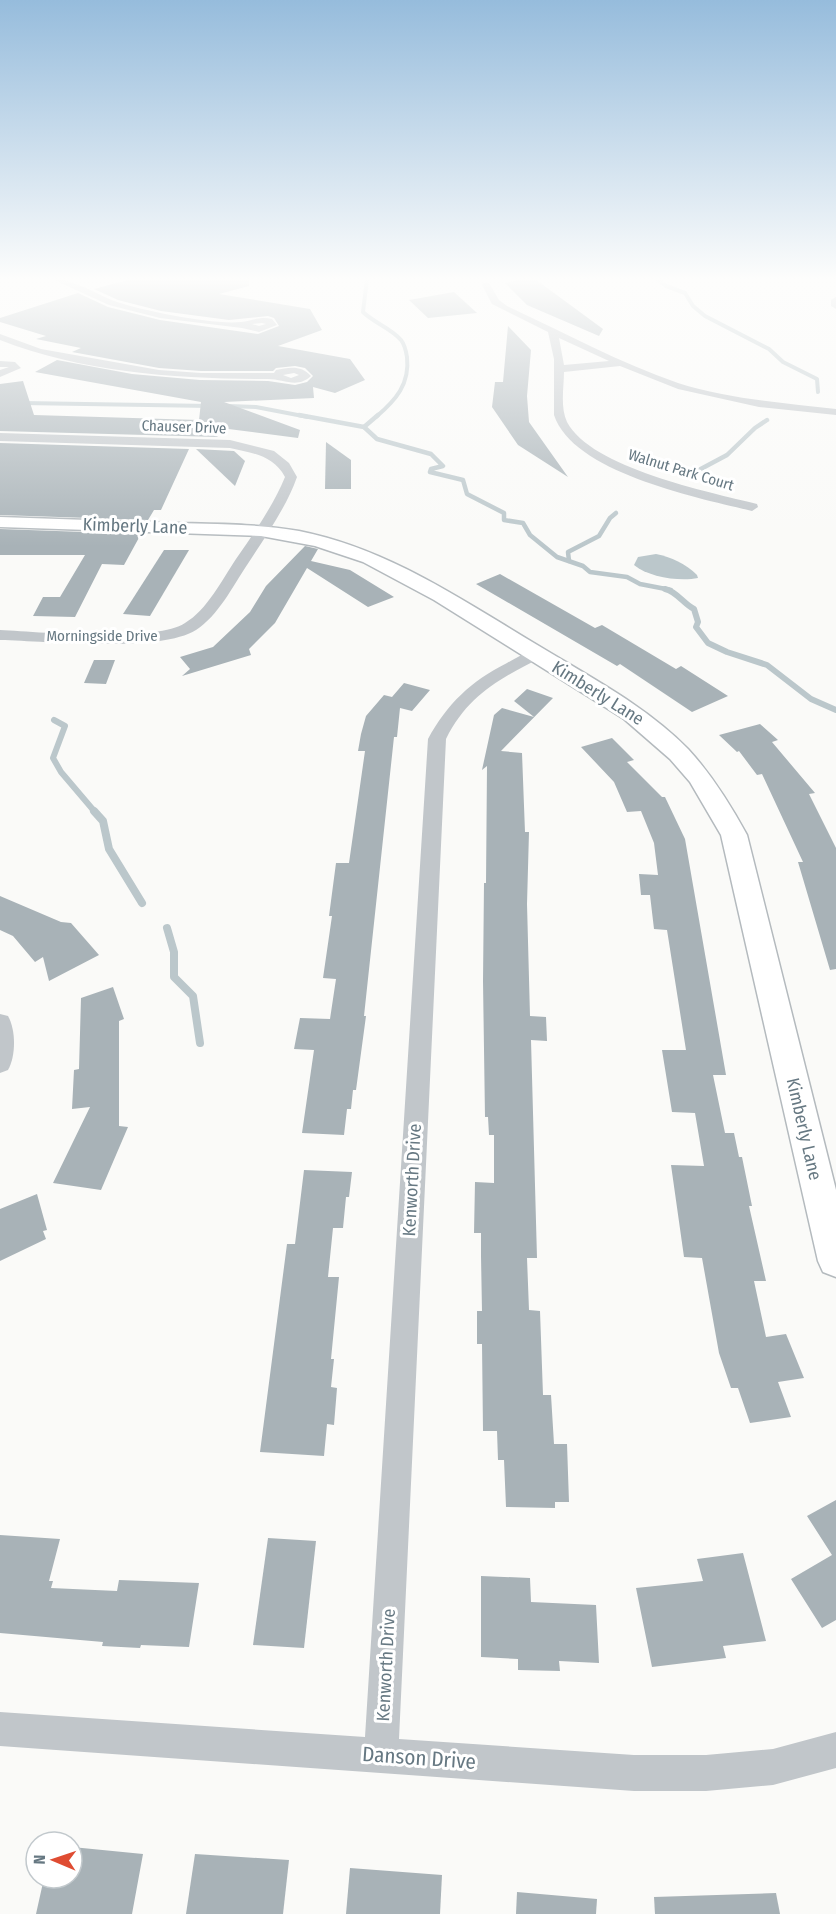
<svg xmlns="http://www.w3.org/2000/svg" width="836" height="1914" font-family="'Fira Sans Condensed',sans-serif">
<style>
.water{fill:#bbc7cb}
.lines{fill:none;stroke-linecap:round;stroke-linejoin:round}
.stream-far3{stroke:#bbc7cb;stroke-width:4}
.stream-far2{stroke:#bbc7cb;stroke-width:4.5}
.stream-far1{stroke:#bbc7cb;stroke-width:6}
.stream{stroke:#bbc7cb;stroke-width:8}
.building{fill:#a8b2b7}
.secondary-casing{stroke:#b4babe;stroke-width:3}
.street{fill:#c1c6ca;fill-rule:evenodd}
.secondary{fill:#fff;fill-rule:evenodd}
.labels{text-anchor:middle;stroke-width:6;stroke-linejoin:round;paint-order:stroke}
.far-street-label{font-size:15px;fill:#667882;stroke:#fff}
.street-label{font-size:18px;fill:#667882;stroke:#fff}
.near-street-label{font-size:21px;fill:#667882;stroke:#fff}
</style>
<rect width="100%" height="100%" fill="#fafaf8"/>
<path class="water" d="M656 554C671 557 686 564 697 575L698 578C680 582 648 577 634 565L638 557Z"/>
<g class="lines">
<g class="stream-far3">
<path d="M367 279 363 312C374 323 391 328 401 340 405 345 406 351 407 357 410 384 396 400 376 417"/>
<path d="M657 279 666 286 685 293 693 306 705 316 769 349 783 362 817 379 818 392"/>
<path d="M22 403 211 406"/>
<path d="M229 406 256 407 308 417"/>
</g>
<g class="stream-far2">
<path d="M299 415 364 427 377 439 431 454 443 466 431 469 430 472 463 480 467 494 504 513V520L523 523 530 535 557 557 583 566 590 572 627 577 640 584 671 590"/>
<path d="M364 427 378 415"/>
<path d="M697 471 727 455 755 428 767 420"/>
<path d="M569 561 568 552 599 536 610 518 616 513"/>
</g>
<g class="stream-far1">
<path d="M665 589C676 591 684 604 694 609L698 622 696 627 708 643 727 652 767 665 811 699 836 710"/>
<path d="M54 720 65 726 53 758 61 772 95 812"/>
</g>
<g class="stream">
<path d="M94 811 103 821 109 849 142 903"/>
<path d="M167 928 174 952V977L193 996 200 1043"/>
</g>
</g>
<g class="building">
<path d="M131 279H249V286L219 294 310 309 322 330 278 346 350 359 365 380 335 393 313 387 314 398 224 402 300 430 298 438 205 426 218 437 0 431V384L23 381 34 415 199 420 201 402 35 372 57 360 132 374 200 380 268 381 295 385 307 382 313 376 305 368 295 366 276 368 273 371H201L159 368 72 352 81 348 36 339 46 336 0 322V318L78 293 108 307 160 320 258 334 279 326 274 318 268 316 229 320 161 311 118 300 94 289Z"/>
<path d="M524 279H535L603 329 599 336 527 305 505 283Z"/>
<path d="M454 292 477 313 428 318 409 300Z"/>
<path d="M508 326 531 350 527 396 529 422 568 477 518 445 492 407 495 382H503Z"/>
<path d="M326 442 351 460V489H325Z"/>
<path d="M0 443 189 449 161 510H154L148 520 0 515Z"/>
<path d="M196 449 234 451 245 461 235 486Z"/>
<path d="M0 529 141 534 124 565 102 564 75 617 33 616 43 597H60L85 555H0Z"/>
<path d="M305 546 318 549 311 561 350 570 394 597 368 607 307 568 275 623 249 649 251 655 182 676 190 669 180 657 213 647 250 612 266 586Z"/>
<path d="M164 550H189L150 616 123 614Z"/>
<path d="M500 574 595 628 602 625 676 669 681 666 728 696 692 712 620 664 617 666 476 584Z"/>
<path d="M94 660H115L106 684 84 683Z"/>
<path d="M404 683 430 690 412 711 400 708 397 737H394L364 1016H366L356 1090H353L351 1109H347L344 1135 302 1133 314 1050 294 1049 300 1018 330 1019 336 979 323 978 332 916H329L336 863H349L365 751H358L361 734 366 716 384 695 392 697Z"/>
<path d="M527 689 553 698 501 751 522 753 525 832H529L527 904 530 1016 546 1017 547 1041 531 1040 537 1258H527L529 1310 540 1311 543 1395H551L554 1444H567L569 1502H555V1508L506 1507 504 1460H498L497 1431H483L482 1344H477V1311H482L481 1256V1233H474L475 1182 494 1183V1135H489L488 1117H485L483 981 484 883H486L487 766 482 770 494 715 502 708 534 717 514 701Z"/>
<path d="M760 724 778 740 772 742 815 793 809 794 836 848V969L830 970 798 862H803L762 774 757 775 739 751 737 752 719 735Z"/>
<path d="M612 738 634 760 627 762 662 797H665L685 839 726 1075H713L725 1133H734L739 1157H742L752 1206H749L766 1281H754L766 1337 786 1334 804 1378 778 1382 791 1417 750 1423 738 1388H731L719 1353 702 1258 684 1257 671 1165 704 1166 695 1113 672 1112 662 1050H686L667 930 654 929 650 895H641L639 874 658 875 654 843 641 811 627 812 614 782 581 747Z"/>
<path d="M0 896 61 922 71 923 99 955 49 981 43 957 35 962 13 936 0 930Z"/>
<path d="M113 987 124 1019 119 1021V1126L128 1127 101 1190 53 1183 90 1107 72 1109 74 1070 79 1069 81 998Z"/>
<path d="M304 1170 352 1172 349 1197H346L343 1228H333L328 1277H339L331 1359H334L331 1387 337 1388 334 1425 327 1424 324 1456 260 1452 287 1244H295Z"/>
<path d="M37 1194 47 1230 43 1231 46 1239 0 1261V1209Z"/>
<path d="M836 1500V1620L822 1628 791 1579 832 1555 807 1516Z"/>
<path d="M0 1535 60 1539 49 1581H53L51 1588 117 1591 119 1580 199 1583 189 1647 141 1645 140 1648 102 1646 103 1642 0 1633Z"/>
<path d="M268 1538 316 1541 304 1648 253 1645Z"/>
<path d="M743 1553 766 1641 723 1646 726 1658 652 1667 636 1588 703 1581 697 1559Z"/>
<path d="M481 1576 530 1578 531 1602 596 1605 599 1663 559 1661 560 1671 518 1670V1659L481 1657Z"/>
<path d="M72 1847 143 1854 132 1914H36L44 1878H72Z"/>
<path d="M195 1854 289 1860 283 1914H186Z"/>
<path d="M350 1868 442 1875 440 1914H346Z"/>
<path d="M517 1892 597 1899 596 1914H516Z"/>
<path d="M776 1893 780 1914H655L654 1897Z"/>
</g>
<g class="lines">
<defs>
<path id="secondary" d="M0 517C59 519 118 521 177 523 218 524 259 524 299 531 389 549 462 600 539 646 590 677 646 706 688 749 712 775 730 804 747 835L836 1190V1277L823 1272 818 1261 721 835 690 782 670 759 624 719 434 600 363 562 315 546 261 536 0 527Z"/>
</defs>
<use href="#secondary" class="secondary-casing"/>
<g class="street">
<path d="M52 279C75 279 95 294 117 302 145 311 212 325 241 322 252 321 260 316 272 319L277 325 259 332 242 328 160 318 109 305ZM262 323 266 324 259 326 252 324Z"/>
<path d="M483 283H489L499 300 507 306C563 332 620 363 678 383 729 399 783 403 836 409V415L759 407 678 389 620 366 564 372C564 387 560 407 567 422 591 468 709 492 757 504L758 507 752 511C699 498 573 473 554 415V359L548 332 492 304 482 285ZM559 338 609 361 564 365Z"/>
<path d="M836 297V309L831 306V300Z"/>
<path d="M0 334 41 349 159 370 201 373H274L276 370C289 367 302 365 311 376 297 389 284 379 268 379 178 379 85 373 0 340ZM294 373 299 375 291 378 283 375Z"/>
<path d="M0 361 15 362 21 368 0 377V370L9 367H0Z"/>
<path d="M0 433 230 440 274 451 289 463 297 477C286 508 265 537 247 565 233 586 218 616 196 630 159 653 46 641 0 640V630C41 632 154 643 185 623 207 610 222 580 236 559 254 533 273 506 285 477 273 455 252 453 230 448L0 441Z"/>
<path d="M536 649 542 651 544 654 542 657C499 679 468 695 446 739L399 1739 634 1755H706L773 1749 836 1732V1768L773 1785 706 1791H634L0 1746V1712L365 1737 428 739C447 704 471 681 507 663 516 658 526 652 536 649Z"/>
<path d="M0 1014 8 1016C16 1030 16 1056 8 1070L0 1073Z"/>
</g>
<use href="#secondary" class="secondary"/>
</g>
<linearGradient id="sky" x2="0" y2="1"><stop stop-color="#96bcdc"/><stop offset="0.51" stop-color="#fdfdfc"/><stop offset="1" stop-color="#fdfdfc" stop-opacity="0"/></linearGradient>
<rect width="836" height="547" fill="url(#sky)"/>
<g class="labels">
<g class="far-street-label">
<text transform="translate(184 427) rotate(2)" y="5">Chauser Drive</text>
<text transform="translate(681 470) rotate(17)" y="5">Walnut Park Court</text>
<text x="102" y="641">Morningside Drive</text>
</g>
<g class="street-label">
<text transform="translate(135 526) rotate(2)" y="6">Kimberly Lane</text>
<text transform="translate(598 693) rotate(32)" y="6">Kimberly Lane</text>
<text transform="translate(804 1129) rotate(77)" y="6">Kimberly Lane</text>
<text transform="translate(412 1180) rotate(-87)" y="6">Kenworth Drive</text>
<text transform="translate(386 1665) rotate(-87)" y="6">Kenworth Drive</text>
</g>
<g class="near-street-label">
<text transform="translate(419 1758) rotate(4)" y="7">Danson Drive</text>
</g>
</g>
<g transform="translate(54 1860) rotate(272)"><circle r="28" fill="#ffffff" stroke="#c2c9cd" stroke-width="1.5"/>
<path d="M0-4.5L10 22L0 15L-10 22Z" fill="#df4c32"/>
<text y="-9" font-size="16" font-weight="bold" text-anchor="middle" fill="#667882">N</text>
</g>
</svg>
